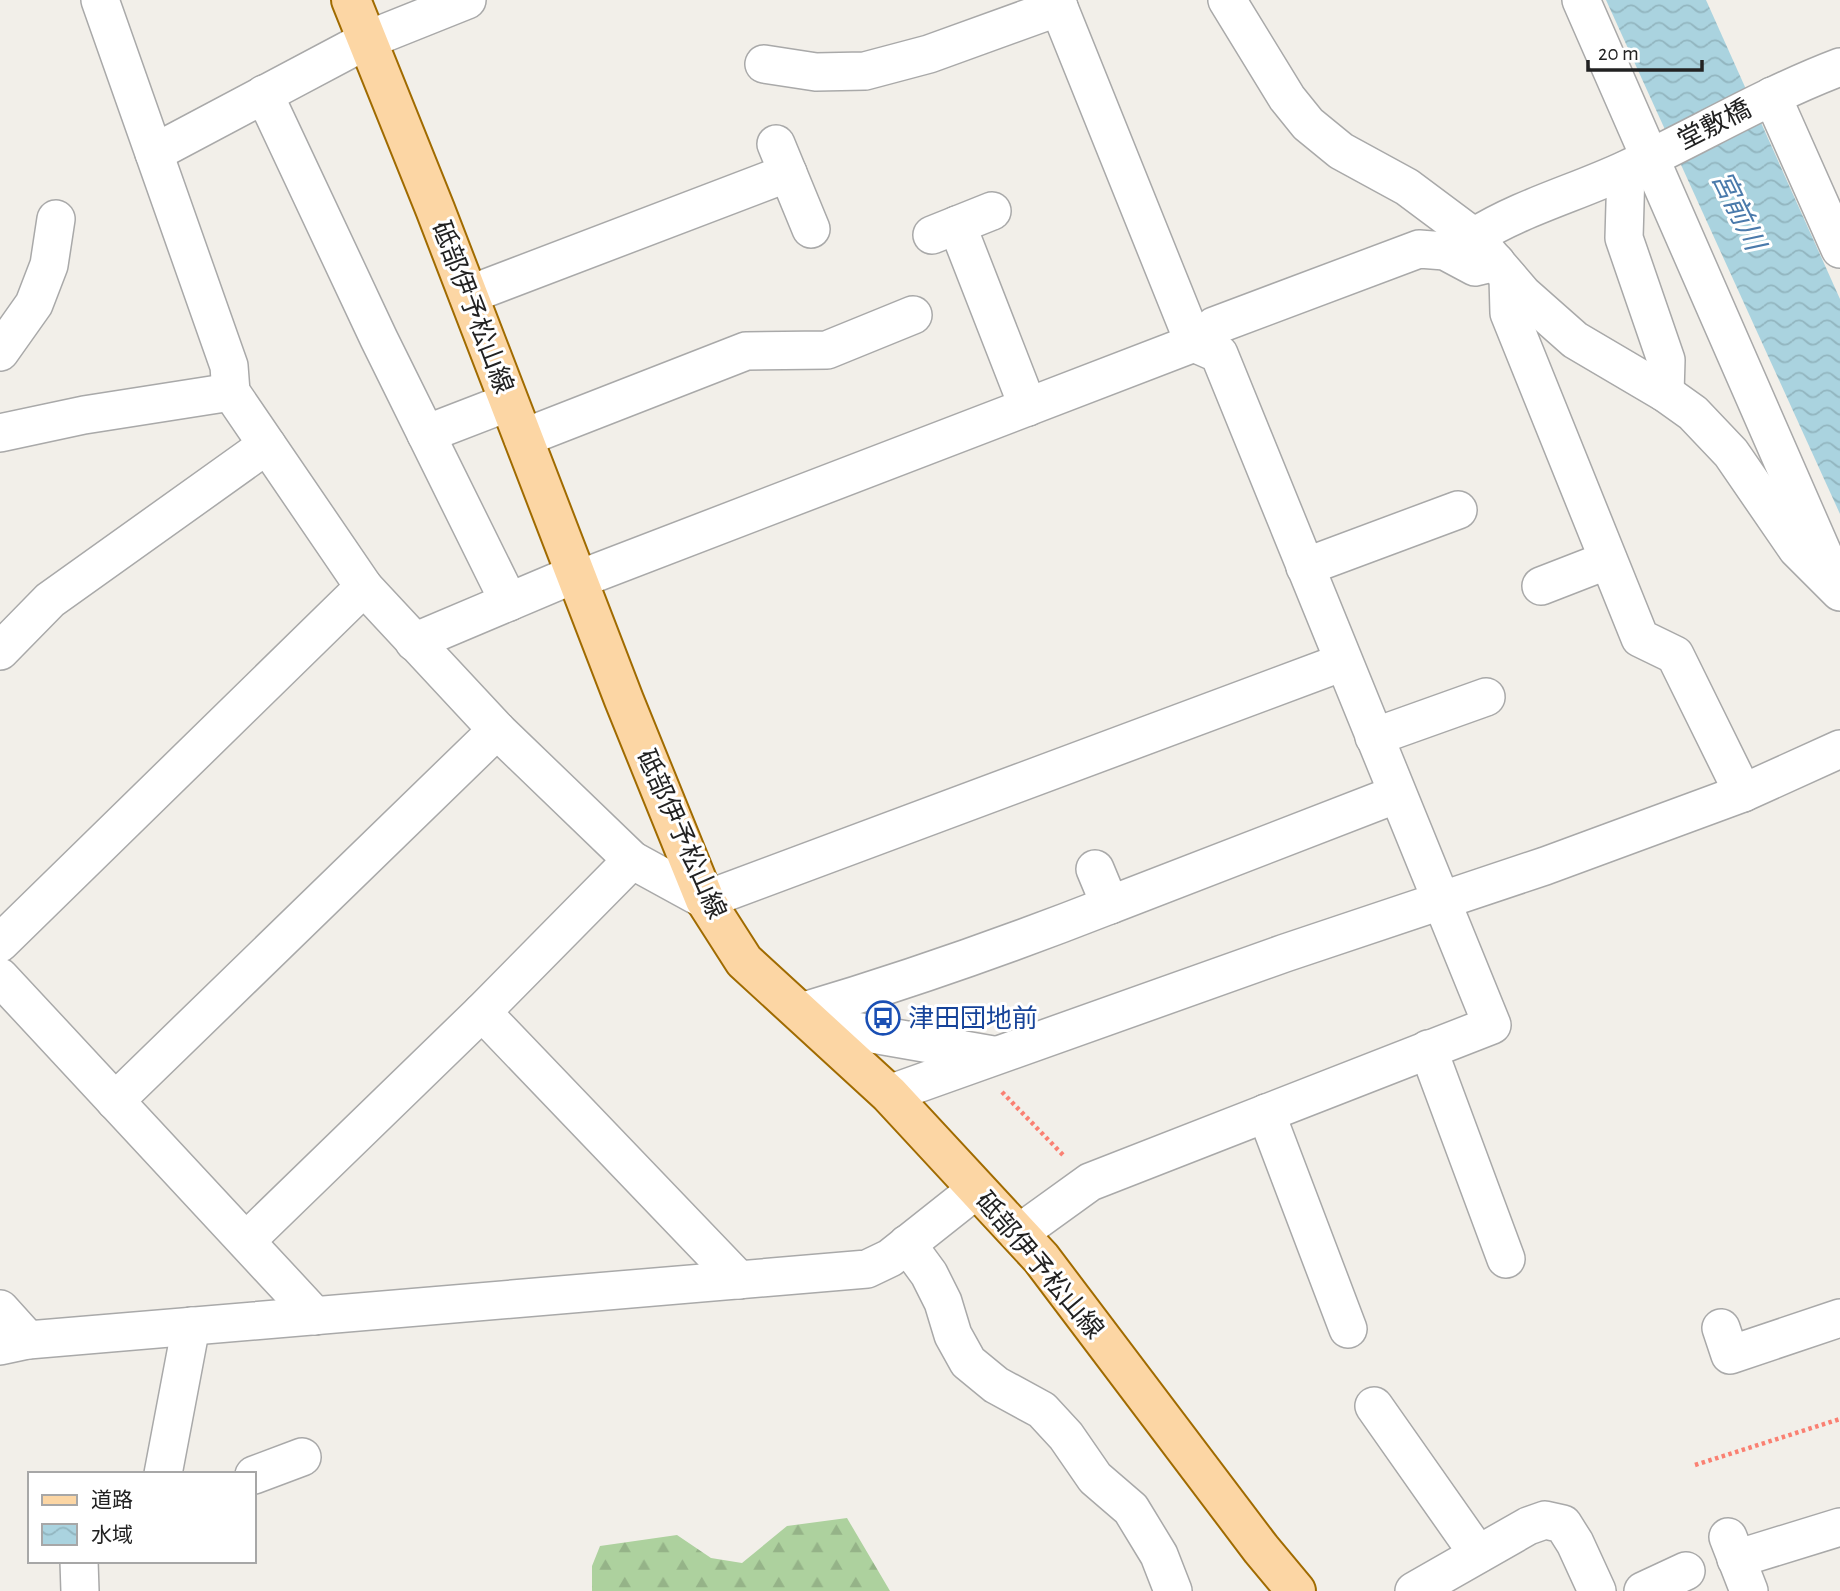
<svg xmlns="http://www.w3.org/2000/svg" width="1840" height="1591" font-family="'Alegreya Sans','Noto Sans JP',sans-serif">
<style>
.forest{fill:url(#forest-firs)}
.water{fill:url(#water-waves)}
.lines{fill:none;stroke-linecap:round;stroke-linejoin:round}
.minor-casing{stroke:#a9a9a9;stroke-width:40}
.major-casing{stroke:#a06b00;stroke-width:42}
.path{stroke:#fa8072;stroke-width:4.5;stroke-dasharray:3.5 3.5;stroke-linecap:butt}
.minor{stroke:#fff;stroke-width:37}
.major{stroke:#fcd6a4;stroke-width:38}
.labels{text-anchor:middle;stroke-width:6;stroke-linejoin:round;paint-order:stroke}
.street-label{font-size:26px;fill:#222;stroke:#fff}
.transit-label{font-size:26px;fill:#164399;stroke:#fff;text-anchor:start}
.water-label{font-size:28px;font-style:italic;fill:#4a7aab;stroke:#fff}
</style>
<defs>
<pattern id="forest-firs" width="22" height="20" patternUnits="userSpaceOnUse" patternTransform="scale(1.75)"><rect width="22" height="20" fill="#add19e"/><path d="M5 1l3.5 6h-7zM16 11l3.5 6h-7z" fill="#95b388"/></pattern>
<pattern id="water-waves" width="16" height="10" patternUnits="userSpaceOnUse" patternTransform="scale(1.75)"><rect width="16" height="10" fill="#aad3df"/><path d="M0 5q4-4 8 0t8 0" fill="none" stroke="#92b5bf"/></pattern>
</defs>
<rect width="100%" height="100%" fill="#f2efe9"/>
<path class="forest" d="M847 1518 890 1591H592V1566L600 1546 677 1535 711 1558 742 1563 787 1526Z"/>
<path class="water" d="M1606 0H1706L1840 299V514Z"/>
<g class="lines">
<defs>
<g id="minor">
<path d="M100 0 229 366 231 392 364 587 497 730 632 860 705 900 1343 662"/>
<path d="M1227 0 1287 98 1308 124 1341 151 1407 187 1474 237 1523 294 1575 340 1665 393 1693 413 1731 453 1797 549 1840 592"/>
<path d="M1581 0 1828 565"/>
<path d="M764 64 816 72 865 71 929 54 1059 7"/>
<path d="M264 94 379 339 509 602"/>
<path d="M1772 96 1840 249"/>
<path d="M776 144 811 229"/>
<path d="M154 153 367 40 467 0"/>
<path d="M1626 170 1624 238 1666 360 1665 393"/>
<path d="M957 225 1028 407"/>
<path d="M932 235 992 211"/>
<path d="M1474 237C1522 207 1576 193 1627 169 1698 136 1766 95 1840 67"/>
<path d="M1508 277 1509 313 1640 638 1675 655 1743 793"/>
<path d="M468 295 788 173"/>
<path d="M0 352 34 304 49 265 56 219"/>
<path d="M0 433 84 415 231 392"/>
<path d="M426 434 509 402"/>
<path d="M523 438 746 351 827 350 913 315"/>
<path d="M1305 567 1458 510"/>
<path d="M577 580 1194 343 1056 0"/>
<path d="M1541 586 1608 560"/>
<path d="M414 642 575 574"/>
<path d="M0 651 50 600 267 445"/>
<path d="M1374 737 1486 697"/>
<path d="M1095 869 1110 905 1397 794"/>
<path d="M0 943 364 587"/>
<path d="M0 977 315 1316"/>
<path d="M482 1012 739 1280"/>
<path d="M801 1012C906 981 1008 945 1110 905"/>
<path d="M815 1024 993 1055"/>
<path d="M1428 1049 1506 1259"/>
<path d="M889 1094 1285 953 1545 866 1743 793 1840 749"/>
<path d="M115 1101 497 730"/>
<path d="M1266 1113 1348 1329"/>
<path d="M1018 1234 1090 1182 1492 1025 1219 354 1194 343 1214 326 1419 249 1445 251 1475 267 1496 262"/>
<path d="M246 1241 482 1012 632 860"/>
<path d="M907 1244 929 1274 943 1302 953 1335 968 1362 996 1385 1042 1410 1066 1436 1095 1478 1131 1509 1159 1555 1173 1591"/>
<path d="M0 1309 28 1340"/>
<path d="M1721 1328 1730 1355 1840 1318"/>
<path d="M0 1346 28 1340 867 1269 890 1258 977 1189"/>
<path d="M1374 1406 1478 1554"/>
<path d="M163 1474 191 1326"/>
<path d="M254 1475 302 1457"/>
<path d="M1728 1537 1749 1591"/>
<path d="M1736 1559 1840 1527"/>
<path d="M79 1561 80 1591"/>
<path d="M1414 1591 1528 1526 1545 1520 1563 1524 1575 1543 1597 1591"/>
<path d="M1643 1591 1686 1571"/>
</g>
<path id="major" d="M351 0 435 209 624 700 705 900 744 961 889 1094 1041 1258 1261 1549 1296 1591"/>
</defs>
<use href="#minor" class="minor-casing"/>
<use href="#major" class="major-casing"/>
<g class="path">
<path d="M1002 1092 1064 1156"/>
<path d="M1695 1465 1840 1419"/>
</g>
<use href="#minor" class="minor"/>
<use href="#major" class="major"/>
</g>
<defs>
<symbol id="bus-ring" viewBox="-11 -11 22 22"><circle r="9.5" fill="#fff" stroke="#1a4fb4" stroke-width="1.5"/><path d="M-5-6H5V4H4V6H2V4H-2V6H-4V4H-5ZM-3.5-4V0h7V-4ZM-3.5 1.2v1.5H-2V1.2ZM2 1.2v1.5H3.5V1.2Z" fill="#1a4fb4"/></symbol>
</defs>
<g fill-rule="evenodd">
<use href="#bus-ring" x="864" y="999" width="38" height="38"/>
</g>
<g class="labels">
<g class="street-label">
<text transform="translate(1714 124) rotate(-27)" y="9">堂敷橋</text>
<text transform="translate(473 307) rotate(69)" y="9">砥部伊予松山線</text>
<text transform="translate(682 834) rotate(66)" y="9">砥部伊予松山線</text>
<text transform="translate(1040 1265) rotate(50)" y="9">砥部伊予松山線</text>
</g>
<g class="transit-label">
<text x="908" y="1027">津田団地前</text>
</g>
<g class="water-label">
<text transform="translate(1739 210) rotate(64)" y="10">宮前川</text>
</g>
</g>
<rect x="28" y="1472" width="228" height="91" fill="#ffffff" stroke="#a7a7a7" stroke-width="2"/>
<rect x="42" y="1495" width="35" height="10" fill="#fcd6a4" stroke="#a7a7a7" stroke-width="2"/>
<text x="91" y="1507" font-size="21" fill="#222222">道路</text>
<rect x="42" y="1524" width="35" height="21" fill="url(#water-waves)" stroke="#a7a7a7" stroke-width="2"/>
<text x="91" y="1542" font-size="21" fill="#222222">水域</text>
<path d="M1588 60v10h114v-10" fill="none" stroke="#222222" stroke-width="3.5"/>
<text x="1598" y="60" font-size="21" fill="#222222" stroke="#ffffff" stroke-width="5" paint-order="stroke">20 m</text>
</svg>
